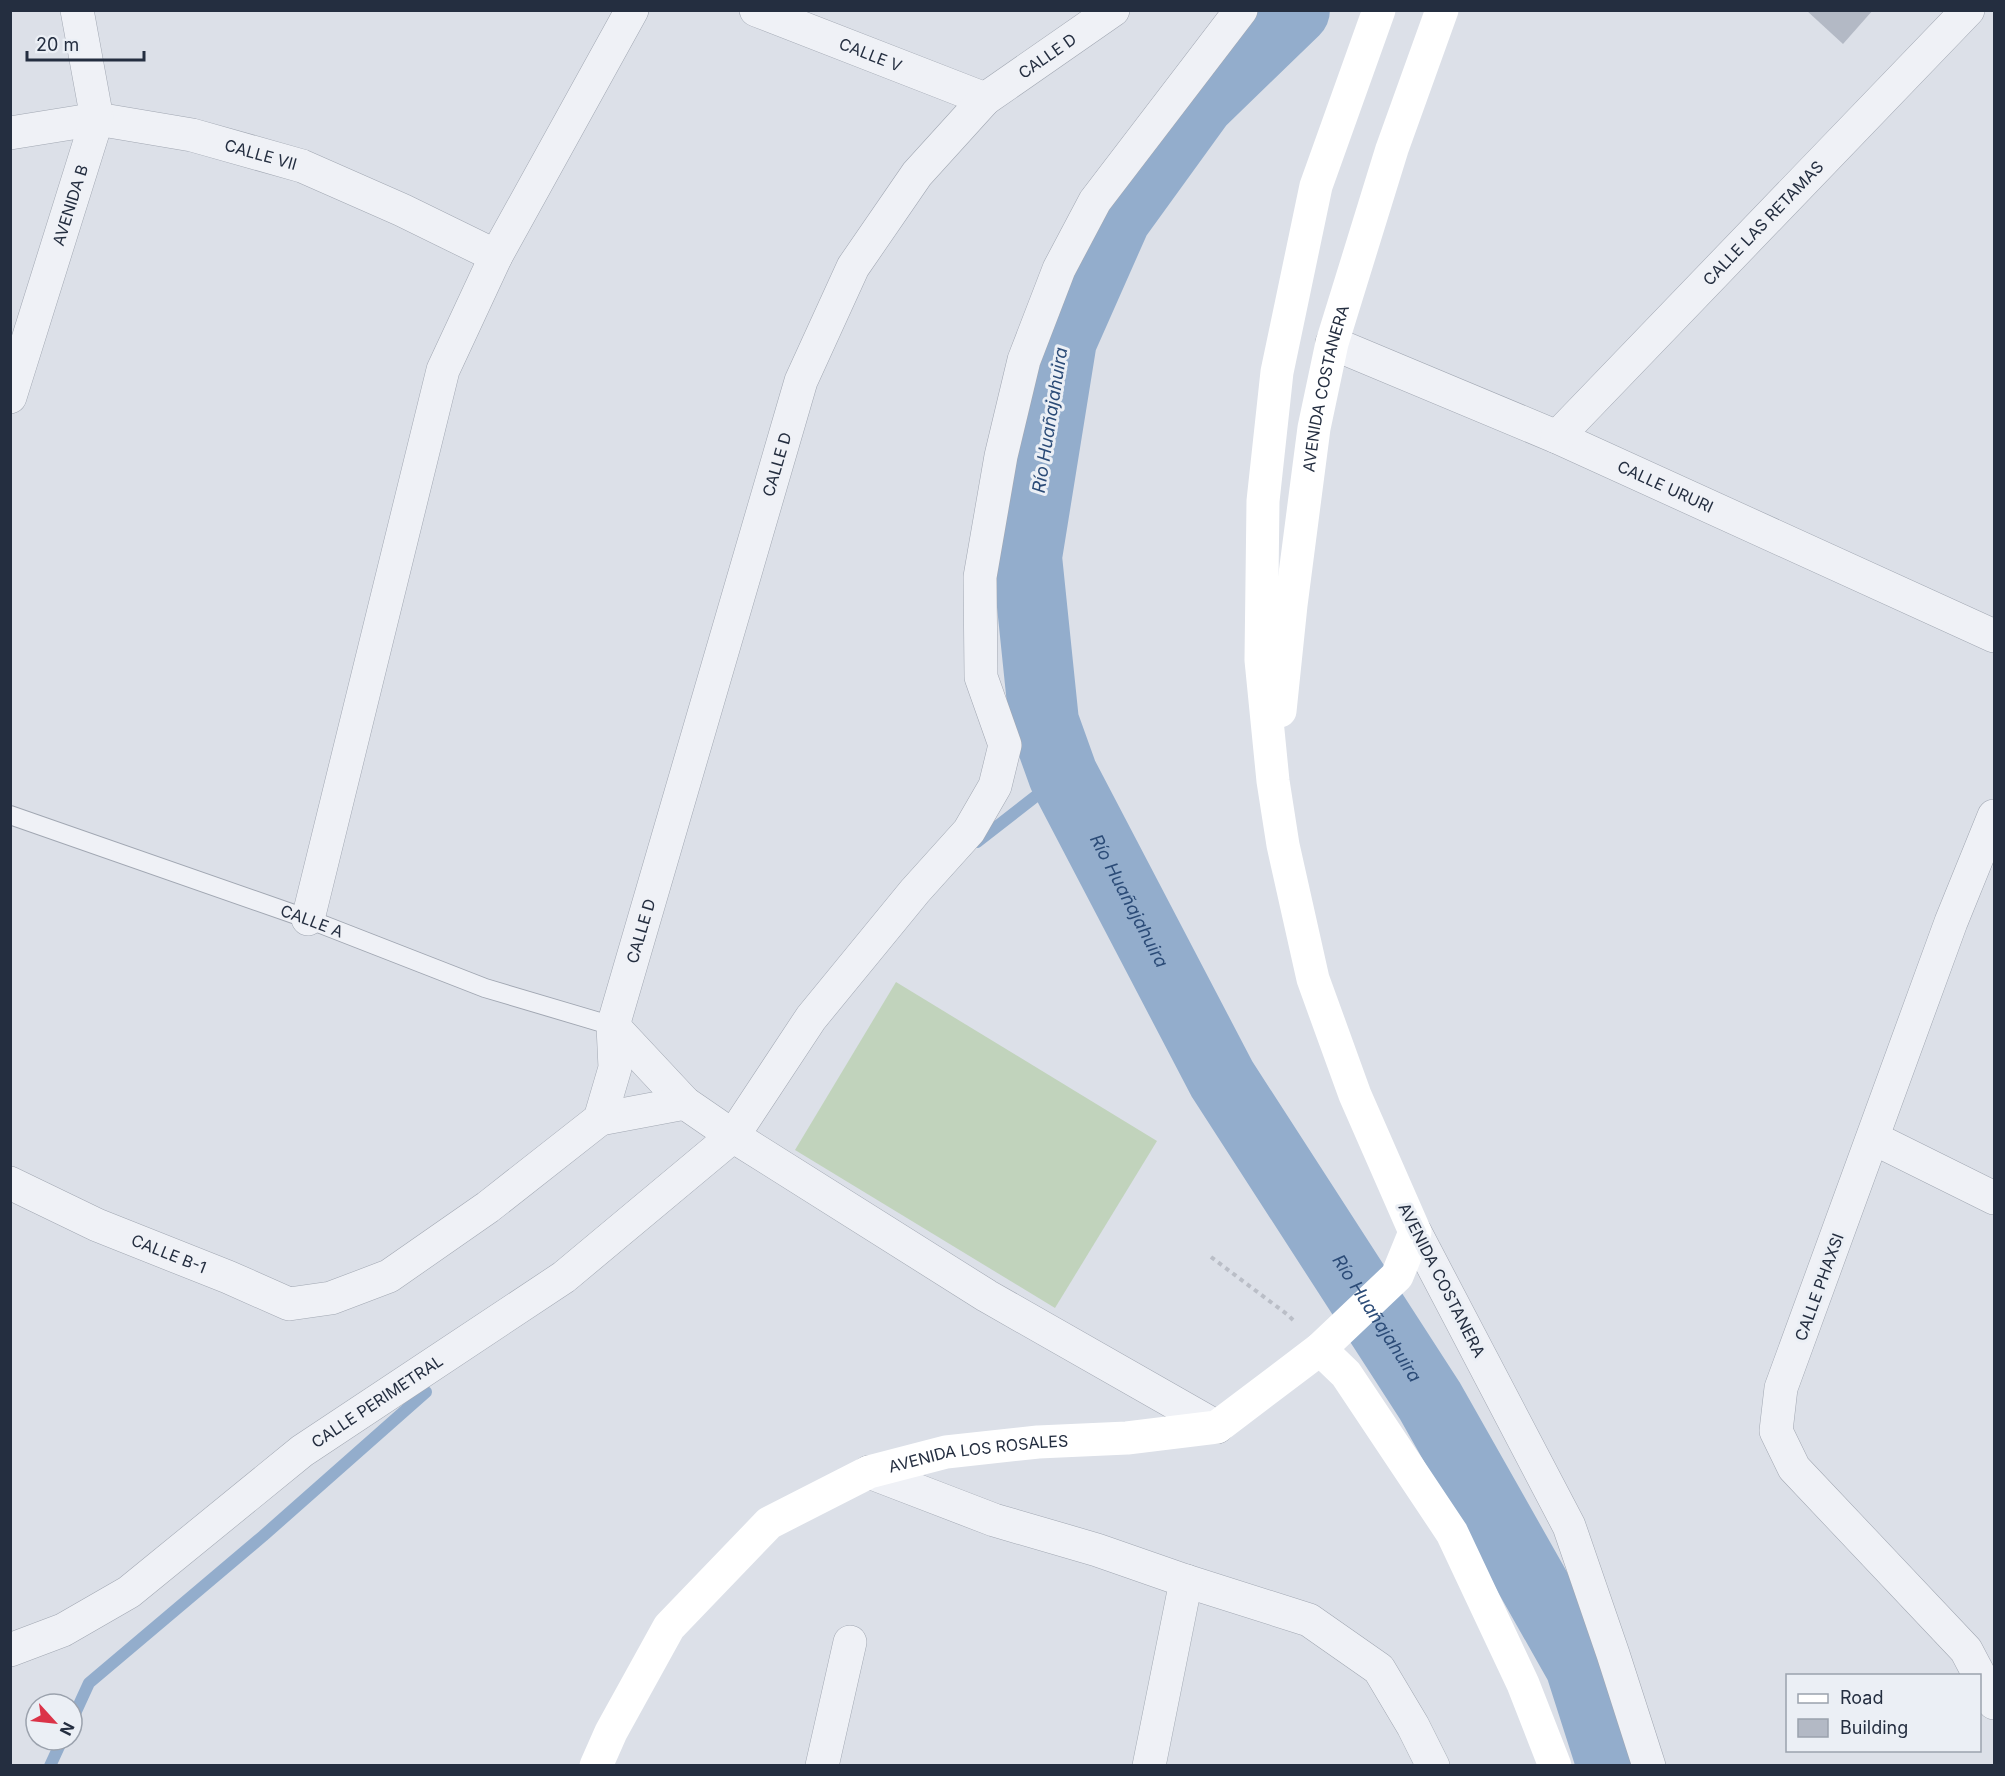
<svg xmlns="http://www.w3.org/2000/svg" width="2005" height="1776" font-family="Inter,sans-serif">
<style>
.garden{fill:#c1d3bc}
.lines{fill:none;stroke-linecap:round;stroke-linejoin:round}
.stream{stroke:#93adcc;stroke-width:12}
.river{stroke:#93adcc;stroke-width:70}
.building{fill:#b3b9c5}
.lane-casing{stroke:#a1a7b2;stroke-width:20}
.street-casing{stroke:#a1a7b2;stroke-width:34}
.path{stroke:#babec7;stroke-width:4;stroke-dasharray:4.5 4.5;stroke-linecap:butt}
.lane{stroke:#eff1f6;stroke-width:18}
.street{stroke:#eff1f6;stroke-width:33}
.secondary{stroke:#fff;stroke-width:33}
.labels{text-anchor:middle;stroke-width:6;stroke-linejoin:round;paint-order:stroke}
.street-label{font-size:16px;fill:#242e40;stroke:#ebeff5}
.water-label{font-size:18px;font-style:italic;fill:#2b4b77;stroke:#ebeff5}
</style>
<rect width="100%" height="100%" fill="#dce0e8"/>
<path class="garden" d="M896 982 1157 1141 1055 1308 795 1150Z"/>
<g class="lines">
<g class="stream">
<path d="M977 842 1063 775"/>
<path d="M72 1720 89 1683 263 1536 426 1392"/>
<path d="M50 1766 62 1740"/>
</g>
<path class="river" id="s1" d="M1295 10 1200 102 1116 218 1062 340 1027 557 1044 722 1063 775 1222 1079 1430 1401 1580 1666 1612 1766"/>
</g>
<path class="building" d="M1806 10H1873L1843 44Z"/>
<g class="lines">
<defs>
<g id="lane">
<path id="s2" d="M10 815 308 919 485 988 613 1026"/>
</g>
<g id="street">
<path id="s3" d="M756 10 985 99"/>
<path id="s4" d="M10 133 97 119 192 135 302 166 402 210 496 256"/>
<path id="s5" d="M1332 343 1557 437 1994 636"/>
<path id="s6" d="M10 397 97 119 77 10"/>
<path id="s7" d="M1557 437 1968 10"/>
<path d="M1994 816 1951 922 1781 1388 1776 1431 1794 1468 1966 1650 1994 1703"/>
<path d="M308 919 443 370 496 256 632 10"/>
<path d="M613 1026 685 1103 733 1136 987 1296 1217 1427"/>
<path d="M600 1119 685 1103"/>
<path d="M1873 1138 1994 1198"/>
<path id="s8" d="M10 1183 97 1225 228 1277 289 1304 331 1298 389 1276 488 1207 600 1119 615 1068 613 1026 801 381 853 267 917 174 985 99 1113 10"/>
<path d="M1415 1232 1569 1526 1613 1654 1649 1766"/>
<path d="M869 1472 994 1520 1097 1550 1186 1581 1309 1620 1379 1669 1413 1726 1433 1766"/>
<path id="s9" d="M10 1650 63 1630 129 1592 302 1451 564 1277 733 1136 811 1018 915 891 969 831 995 786 1005 745 981 677 980 577 1001 456 1024 360 1059 269 1095 201 1241 10"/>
<path d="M822 1766 850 1642"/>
<path d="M1149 1766 1186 1581"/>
</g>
</defs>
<use href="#lane" class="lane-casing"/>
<use href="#street" class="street-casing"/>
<path class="path" d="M1211 1257 1288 1315 1295 1322"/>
<use href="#lane" class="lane"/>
<use href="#street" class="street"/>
<g class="secondary">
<path id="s10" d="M1280 711 1291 605 1314 428 1332 343 1392 149 1442 10"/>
<path d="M1320 1349 1346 1374 1452 1533 1523 1684 1555 1766"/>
<path id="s11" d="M596 1766 611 1732 669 1627 769 1523 869 1472 946 1452 1038 1442 1127 1438 1217 1427 1320 1349 1397 1276 1415 1232 1355 1095 1313 979 1283 845 1273 781 1261 660 1263 501 1277 372 1316 186 1379 10"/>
</g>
</g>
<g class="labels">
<g class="street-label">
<text dy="6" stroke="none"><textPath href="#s3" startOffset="123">CALLE V</textPath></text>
<text dy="6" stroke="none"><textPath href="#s8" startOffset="1854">CALLE D</textPath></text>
<text dy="6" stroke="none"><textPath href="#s4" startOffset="256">CALLE VII</textPath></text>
<text dy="6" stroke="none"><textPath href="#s6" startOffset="201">AVENIDA B</textPath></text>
<text dy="6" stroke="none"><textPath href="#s7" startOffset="297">CALLE LAS RETAMAS</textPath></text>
<text dy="6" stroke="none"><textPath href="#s10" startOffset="326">AVENIDA COSTANERA</textPath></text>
<text dy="6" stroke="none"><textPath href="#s8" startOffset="1352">CALLE D</textPath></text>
<text dy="6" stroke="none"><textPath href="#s5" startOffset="363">CALLE URURI</textPath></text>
<text dy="6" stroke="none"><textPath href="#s2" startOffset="320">CALLE A</textPath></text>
<text dy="6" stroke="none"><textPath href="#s8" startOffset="866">CALLE D</textPath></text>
<text dy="6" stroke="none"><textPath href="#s8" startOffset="174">CALLE B-1</textPath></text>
<text transform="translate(1442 1280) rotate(63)" y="6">AVENIDA COSTANERA</text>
<text transform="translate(1819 1287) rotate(-70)" y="6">CALLE PHAXSI</text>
<text dy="6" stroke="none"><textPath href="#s9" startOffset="446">CALLE PERIMETRAL</textPath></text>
<text dy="6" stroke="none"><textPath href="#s11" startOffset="525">AVENIDA LOS ROSALES</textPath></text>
</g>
<g class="water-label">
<text transform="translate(1050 420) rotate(-81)" y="6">Río Huañajahuira</text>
<text dy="6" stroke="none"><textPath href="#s1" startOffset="993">Río Huañajahuira</textPath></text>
<text dy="6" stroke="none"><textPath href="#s1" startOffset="1479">Río Huañajahuira</textPath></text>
</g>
</g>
<rect width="2005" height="1776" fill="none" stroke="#242e40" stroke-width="24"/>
<rect x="1786" y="1674" width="195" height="78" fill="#ebeff5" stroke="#9ba2ad" stroke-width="1.5"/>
<rect x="1798" y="1694" width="30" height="9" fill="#ffffff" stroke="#9ba2ad" stroke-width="1.5"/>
<text x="1840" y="1704" font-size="18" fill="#242e40">Road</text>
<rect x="1798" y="1719" width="30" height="18" fill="#b3b9c5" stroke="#9ba2ad" stroke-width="1.5"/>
<text x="1840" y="1734" font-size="18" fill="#242e40">Building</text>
<g transform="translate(54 1722) rotate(117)"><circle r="28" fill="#ebeff5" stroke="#9ba2ad" stroke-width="1.5"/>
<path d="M0-4.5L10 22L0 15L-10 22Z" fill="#db3348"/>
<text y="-9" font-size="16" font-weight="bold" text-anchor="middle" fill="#242e40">N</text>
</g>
<path d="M27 51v9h117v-9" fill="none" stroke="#242e40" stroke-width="3"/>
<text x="36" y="51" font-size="18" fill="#242e40" stroke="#ebeff5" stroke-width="4.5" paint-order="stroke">20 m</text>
</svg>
